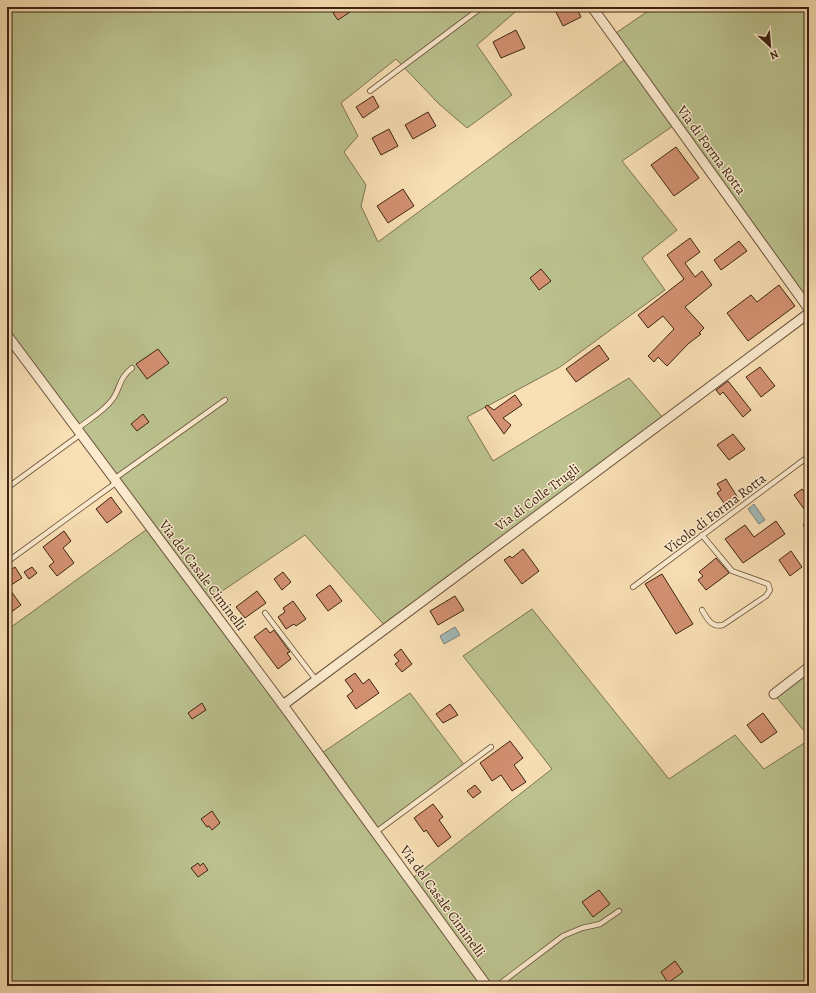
<svg xmlns="http://www.w3.org/2000/svg" width="816" height="993" font-family="Alegreya,serif">
<style>
.green{fill:#bbc28f;stroke:#7c7351}
.water{fill:#a2bab8;stroke:#797e76}
.building{fill:#d39172;stroke:#3c2413}
.lines{fill:none;stroke-linecap:round;stroke-linejoin:round}
.lane-casing{stroke:#6b533b;stroke-width:6}
.street-casing{stroke:#6b533b;stroke-width:11}
.lane{stroke:#fbeace;stroke-width:4.5}
.street{stroke:#fbeace;stroke-width:9}
.labels{text-anchor:middle;stroke-width:3;stroke-linejoin:round;paint-order:stroke}
.street-label{font-size:14px;fill:#3c2413;stroke:#fbeace}
</style>
<rect width="100%" height="100%" fill="#f9dfb4"/>
<filter id="stains"><feTurbulence type="fractalNoise" baseFrequency=".005" numOctaves="4"/><feColorMatrix values="0 0 0 0 .2 0 0 0 0 .09 0 0 0 0 .02 0 0 0 .5 -.17"/></filter>
<radialGradient id="worn" r=".72"><stop offset=".6" stop-color="#630" stop-opacity="0"/><stop offset="1" stop-color="#630" stop-opacity=".3"/></radialGradient>
<g class="green">
<path d="M7 7H521L477 45 512 95 467 128 439 104 396 59 341 103 358 136 344 152 366 185 361 206 378 242 628 57 613 35 654 7H809V309L676 124 622 161 677 230 642 258 665 290 560 367 467 417 493 461 629 378 664 419 386 627 305 535 206 602 319 755 410 693 465 766 376 832 410 880 552 769 463 656 532 609 669 779 735 735 764 769 809 740V986H7V630L150 527 7 335Z"/>
<path d="M809 667V737L774 694Z"/>
</g>
<g class="water">
<path d="M754 504 765 520 759 524 748 509Z"/>
<path d="M455 627 460 635 444 644 440 636Z"/>
</g>
<g class="building">
<path d="M334 7H346L350 12 338 20 333 13 336 11Z"/>
<path d="M566 7H576L581 17 563 26 556 12Z"/>
<path d="M516 30 525 48 501 58 493 42Z"/>
<path d="M373 96 379 107 363 118 356 107Z"/>
<path d="M428 112 436 126 413 139 405 125Z"/>
<path d="M389 129 398 146 381 155 372 138Z"/>
<path d="M676 147 699 178 674 196 651 165Z"/>
<path d="M403 189 414 206 388 223 377 206Z"/>
<path d="M690 238 700 252 685 263 695 277 702 271 712 285 685 307 704 328 699 333 701 334 688 344 667 366 658 357 654 362 648 356 674 329 663 316 648 328 638 315 684 279 667 255Z"/>
<path d="M739 241 747 251 721 270 714 260Z"/>
<path d="M541 269 551 281 539 290 530 278Z"/>
<path d="M779 285 795 306 748 341 727 313 751 295 757 302Z"/>
<path d="M599 345 609 359 576 382 566 369Z"/>
<path d="M158 349 169 363 147 379 136 364Z"/>
<path d="M760 367 775 386 761 397 746 377Z"/>
<path d="M728 381 751 410 743 417 723 392 720 395 716 390Z"/>
<path d="M515 395 522 405 503 418 511 425 504 434 485 407 487 405 494 410Z"/>
<path d="M143 414 149 422 137 431 131 424Z"/>
<path d="M733 434 745 449 729 460 717 445Z"/>
<path d="M726 479 738 498 726 506 717 493 721 490 717 484Z"/>
<path d="M802 489 809 498V505L804 509 794 495Z"/>
<path d="M111 497 122 512 107 523 96 509Z"/>
<path d="M776 521 785 534 743 563 725 539 745 525 754 537Z"/>
<path d="M64 531 71 541 63 548 74 563 57 576 49 566 54 562 43 547Z"/>
<path d="M523 549 539 571 522 584 504 560 510 556 512 558Z"/>
<path d="M791 551 802 567 790 576 779 560Z"/>
<path d="M716 558 729 573 706 590 698 580 703 576 699 572Z"/>
<path d="M15 567 22 578 8 587 21 605 7 615V572Z"/>
<path d="M32 567 37 573 29 579 24 572Z"/>
<path d="M283 572 291 582 282 590 274 579Z"/>
<path d="M662 574 693 624 676 634 645 584Z"/>
<path d="M330 585 342 601 328 611 316 595Z"/>
<path d="M257 591 266 603 245 618 236 607Z"/>
<path d="M455 596 464 610 438 625 430 611Z"/>
<path d="M293 601 306 619 296 626 294 624 286 629 278 617 285 612 283 608Z"/>
<path d="M266 628 270 633 274 630 290 652 287 653 291 659 278 669 254 637Z"/>
<path d="M401 649 412 664 402 672 395 664 399 661 394 655Z"/>
<path d="M355 673 363 684 369 679 379 693 356 709 347 696 353 691 345 680Z"/>
<path d="M202 703 206 710 192 719 188 713Z"/>
<path d="M450 704 458 715 443 723 436 714Z"/>
<path d="M763 713 777 732 761 743 747 725Z"/>
<path d="M510 741 523 758 514 765 526 782 512 791 501 775 492 781 480 763Z"/>
<path d="M475 785 481 792 473 798 467 791Z"/>
<path d="M433 804 443 817 439 820 451 837 438 847 426 830 424 832 414 818Z"/>
<path d="M212 811 220 823 212 830 209 826 207 827 201 819Z"/>
<path d="M198 863 200 866 203 863 208 870 198 877 191 868Z"/>
<path d="M599 890 610 904 593 917 582 902Z"/>
<path d="M675 961 683 972 668 983 661 972Z"/>
</g>
<g class="lines">
<defs>
<g id="lane">
<path d="M370 91 482 7"/>
<path d="M7 350 14 345"/>
<path d="M77 429C88 420 103 412 112 400 121 388 118 379 132 368"/>
<path d="M114 479 225 400"/>
<path d="M7 488 81 434"/>
<path d="M806 525 809 523"/>
<path d="M702 535 732 571 768 584 770 590 766 596 723 625C711 628 707 618 702 610"/>
<path d="M7 562 117 482"/>
<path d="M633 587 809 456"/>
<path d="M265 613 316 680"/>
<path d="M376 832 491 747"/>
<path d="M497 986 563 936 582 928 600 924 619 911"/>
</g>
<g id="street">
<path d="M592 7 809 309"/>
<path d="M7 335 283 705 487 986"/>
<path d="M774 694 809 667"/>
<path d="M283 705 809 313"/>
</g>
</defs>
<use href="#lane" class="lane-casing"/>
<use href="#street" class="street-casing"/>
<use href="#lane" class="lane"/>
<use href="#street" class="street"/>
</g>
<g class="labels">
<g class="street-label">
<text transform="translate(712 150) rotate(54)" y="5">Via di Forma Rotta</text>
<text transform="translate(537 497) rotate(-37)" y="5">Via di Colle Trugli</text>
<text transform="translate(715 513) rotate(-37)" y="5">Vicolo di Forma Rotta</text>
<text transform="translate(203 575) rotate(53)" y="5">Via del Casale Ciminelli</text>
<text transform="translate(443 901) rotate(54)" y="5">Via del Casale Ciminelli</text>
</g>
</g>
<rect width="816" height="993" fill="none" stroke="#f9dfb4" stroke-width="24"/>
<rect x="8" y="8" width="800" height="977" fill="none" stroke="#3c2413" stroke-width="2"/>
<rect x="12" y="12" width="792" height="969" fill="none" stroke="#3c2413"/>
<g transform="translate(770 46) rotate(154)" stroke="#fbeace" stroke-width="3" paint-order="stroke">
<path d="M0-3L7 15L0 10L-7 15Z" fill="#3c2413"/>
<text y="-6" font-size="11" font-weight="bold" text-anchor="middle" fill="#3c2413">N</text>
</g>
<rect width="100%" height="100%" filter="url(#stains)"/>
<rect width="100%" height="100%" fill="url(#worn)"/>
</svg>
